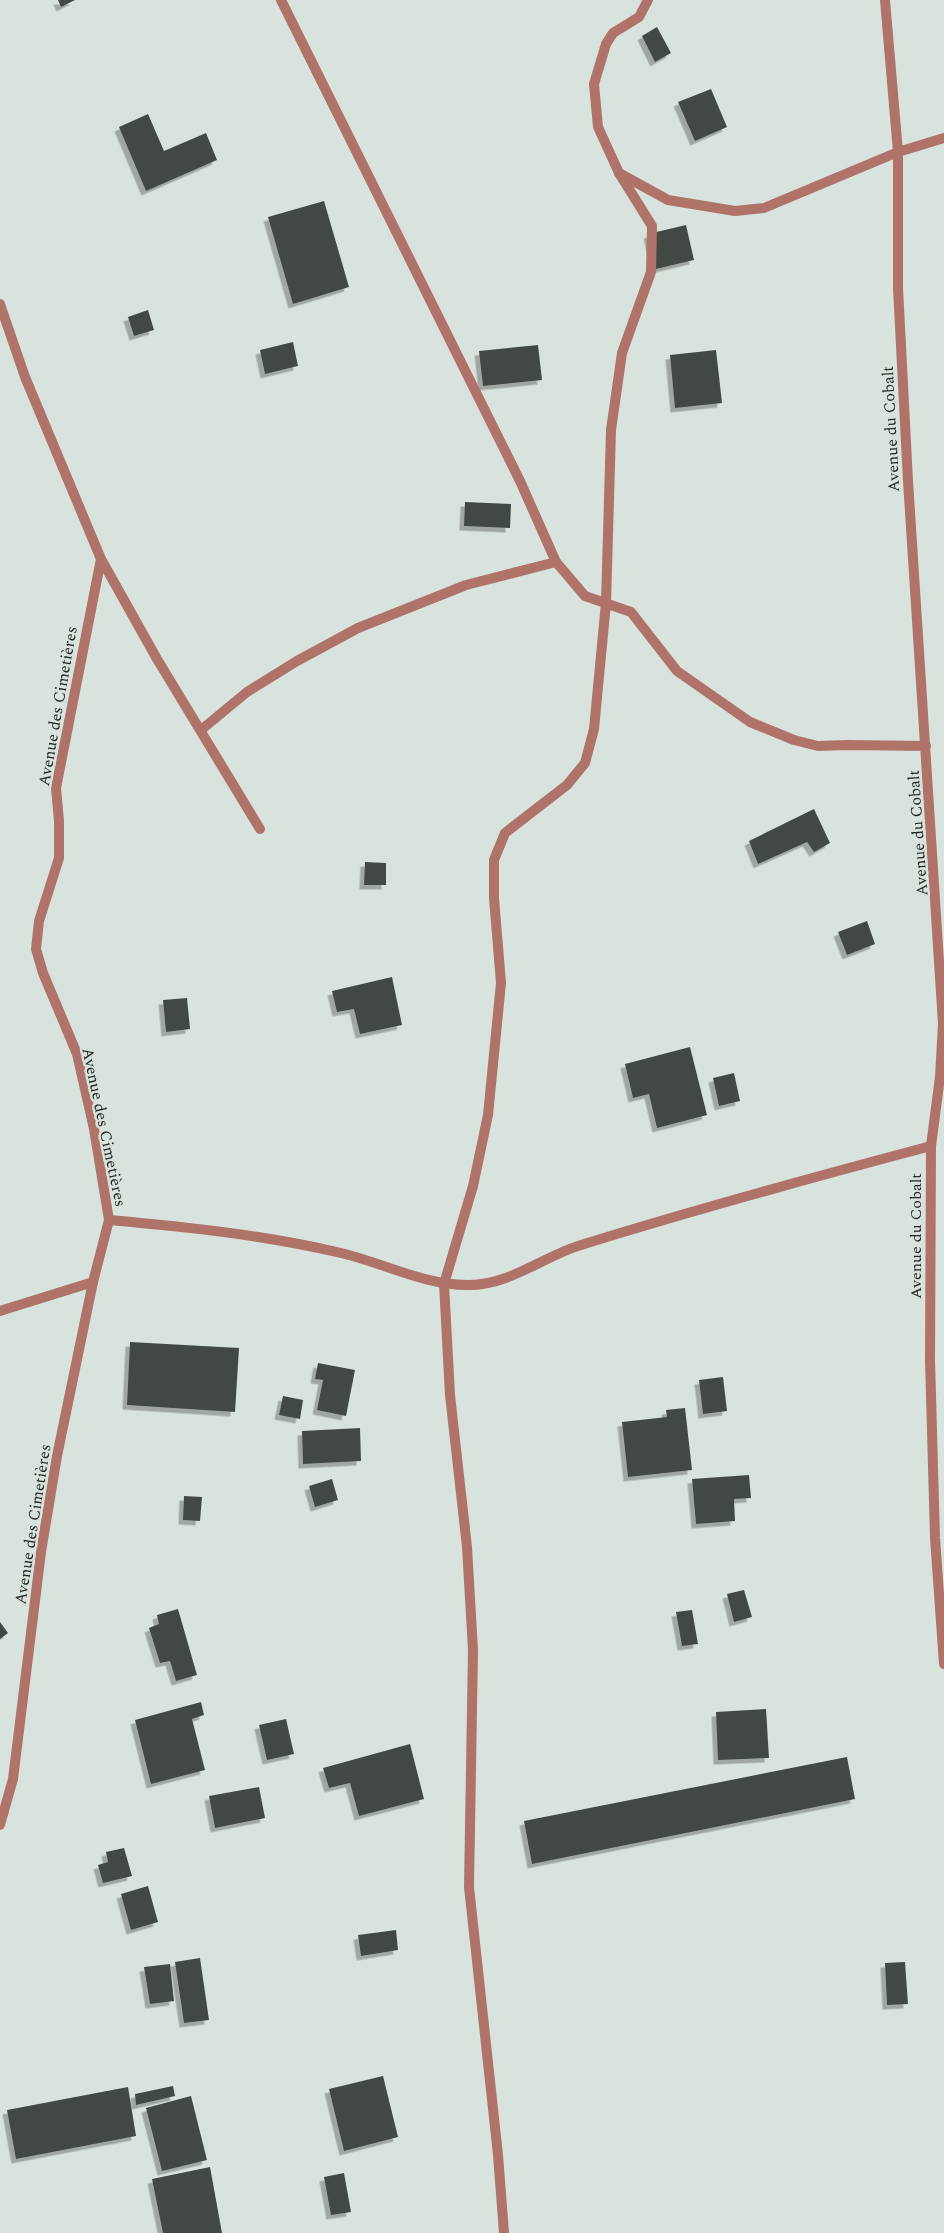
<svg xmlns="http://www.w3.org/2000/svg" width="944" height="2233" font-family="Spectral,serif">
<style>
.building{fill:#424a45;filter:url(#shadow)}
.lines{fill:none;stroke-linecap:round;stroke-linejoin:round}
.minor{stroke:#af7369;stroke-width:10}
.labels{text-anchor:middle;stroke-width:5;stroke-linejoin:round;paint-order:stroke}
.street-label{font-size:16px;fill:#232725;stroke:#d9e3de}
</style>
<defs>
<filter id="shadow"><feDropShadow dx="-4.5" dy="4.5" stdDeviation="0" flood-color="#0004"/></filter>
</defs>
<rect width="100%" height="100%" fill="#d9e3de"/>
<g class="building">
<path d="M58 0H75L61 7Z"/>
<path d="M657 27 671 53 655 62 642 36Z"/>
<path d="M711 89 727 127 695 141 678 102Z"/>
<path d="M148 114 164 151 206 133 217 160 146 191 119 127Z"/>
<path d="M324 201 349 287 293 304 268 217Z"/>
<path d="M686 225 694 260 656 269 648 234Z"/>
<path d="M148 310 154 330 134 336 128 317Z"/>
<path d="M293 342 298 366 265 374 260 350Z"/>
<path d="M538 345 542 380 483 386 479 351Z"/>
<path d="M716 350 722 403 675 408 670 355Z"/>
<path d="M465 502 511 504 510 528 464 526Z"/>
<path d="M814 809 830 843 814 852 807 842 758 864 749 841Z"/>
<path d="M365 862 386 863V885H364Z"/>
<path d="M867 921 875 944 847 955 838 932Z"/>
<path d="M392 977 402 1025 360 1034 354 1009 337 1012 332 991Z"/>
<path d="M187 998 190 1029 166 1032 163 1000Z"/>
<path d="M690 1047 707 1115 657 1128 649 1094 633 1098 625 1064Z"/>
<path d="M734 1073 740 1101 719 1106 713 1078Z"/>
<path d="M130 1342 239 1348 235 1412 127 1405Z"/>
<path d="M318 1363 355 1370 346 1416 317 1410 323 1380 315 1379Z"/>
<path d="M723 1377 727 1411 703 1414 699 1380Z"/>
<path d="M283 1396 303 1400 300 1419 279 1415Z"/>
<path d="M685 1408 692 1470 628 1477 622 1422 667 1417 666 1410Z"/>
<path d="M360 1428 361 1461 303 1464 302 1431Z"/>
<path d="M749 1475 751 1498 734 1499 735 1521 696 1524 692 1479Z"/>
<path d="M332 1479 338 1500 315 1507 309 1486Z"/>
<path d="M184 1496 202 1497 200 1521 183 1520Z"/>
<path d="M744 1590 752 1617 734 1622 727 1594Z"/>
<path d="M178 1609 197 1675 176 1681 170 1661 160 1663 149 1628 159 1624 157 1615Z"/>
<path d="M692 1610 698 1644 682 1646 676 1612Z"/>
<path d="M0 1622 8 1633 0 1639Z"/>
<path d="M201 1702 204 1715 192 1719 205 1770 151 1784 135 1720Z"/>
<path d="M766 1709 769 1758 718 1760 716 1712Z"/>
<path d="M286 1719 294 1754 267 1760 259 1725Z"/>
<path d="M410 1744 424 1799 359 1816 350 1783 329 1788 323 1768Z"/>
<path d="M847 1757 855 1799 532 1864 524 1821Z"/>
<path d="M259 1787 265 1818 215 1828 209 1796Z"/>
<path d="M124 1848 132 1876 103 1883 98 1865 108 1862 106 1852Z"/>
<path d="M148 1886 158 1922 131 1930 121 1894Z"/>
<path d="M396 1930 398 1950 361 1956 358 1935Z"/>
<path d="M200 1958 209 2020 184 2023 175 1962Z"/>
<path d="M905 1962 908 2004 887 2005 885 1963Z"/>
<path d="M170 1964 174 2001 150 2004 144 1967Z"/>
<path d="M383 2076 398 2137 344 2151 329 2089Z"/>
<path d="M173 2086 175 2096 136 2105 135 2094Z"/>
<path d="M128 2087 136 2136 16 2159 7 2110Z"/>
<path d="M191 2096 207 2160 162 2171 146 2108Z"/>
<path d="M210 2167 222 2233H163L152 2179Z"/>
<path d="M344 2173 351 2212 331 2215 324 2177Z"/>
</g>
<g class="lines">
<g class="minor">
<path d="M281 0 520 481 556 562 585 596 631 612 677 671 750 722 794 740 818 746 847 745 926 746"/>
<path d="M885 0 898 152V288L908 481 943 1024 940 1077 931 1146 930 1360 935 1538 944 1664"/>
<path d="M619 173 668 200 735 211 764 208 898 152 944 138"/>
<path d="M0 304 25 377 101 559 157 659 260 829"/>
<path d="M201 730 247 692 297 661 358 628 466 585 556 562"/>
<path d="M109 1220C187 1227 265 1235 341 1253 384 1263 426 1286 469 1285 510 1285 544 1256 581 1245 697 1209 814 1177 931 1146"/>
<path d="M0 1311 93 1282"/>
<path d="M0 1825 13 1779 41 1552 57 1456 93 1282 109 1220 94 1129 77 1054 43 973 36 949 39 921 59 858V821L56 788 101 559"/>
<path d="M504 2233 498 2155 469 1887 473 1650 467 1547 450 1395 444 1284 473 1186 488 1115 501 983 494 898V860L505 833 567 785 585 763 594 729 606 603 611 430 622 353 651 272 652 226 619 173 598 127 594 84 606 44 613 33 639 17 648 0"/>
</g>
</g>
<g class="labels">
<g class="street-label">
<text transform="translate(890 429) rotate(-93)" y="6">Avenue du Cobalt</text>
<text transform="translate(57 706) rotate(-80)" y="6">Avenue des Cimetières</text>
<text transform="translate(917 833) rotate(-94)" y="6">Avenue du Cobalt</text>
<text transform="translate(105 1127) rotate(78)" y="6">Avenue des Cimetières</text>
<text transform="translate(915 1236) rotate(-90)" y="6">Avenue du Cobalt</text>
<text transform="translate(32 1524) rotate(-81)" y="6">Avenue des Cimetières</text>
</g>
</g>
</svg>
